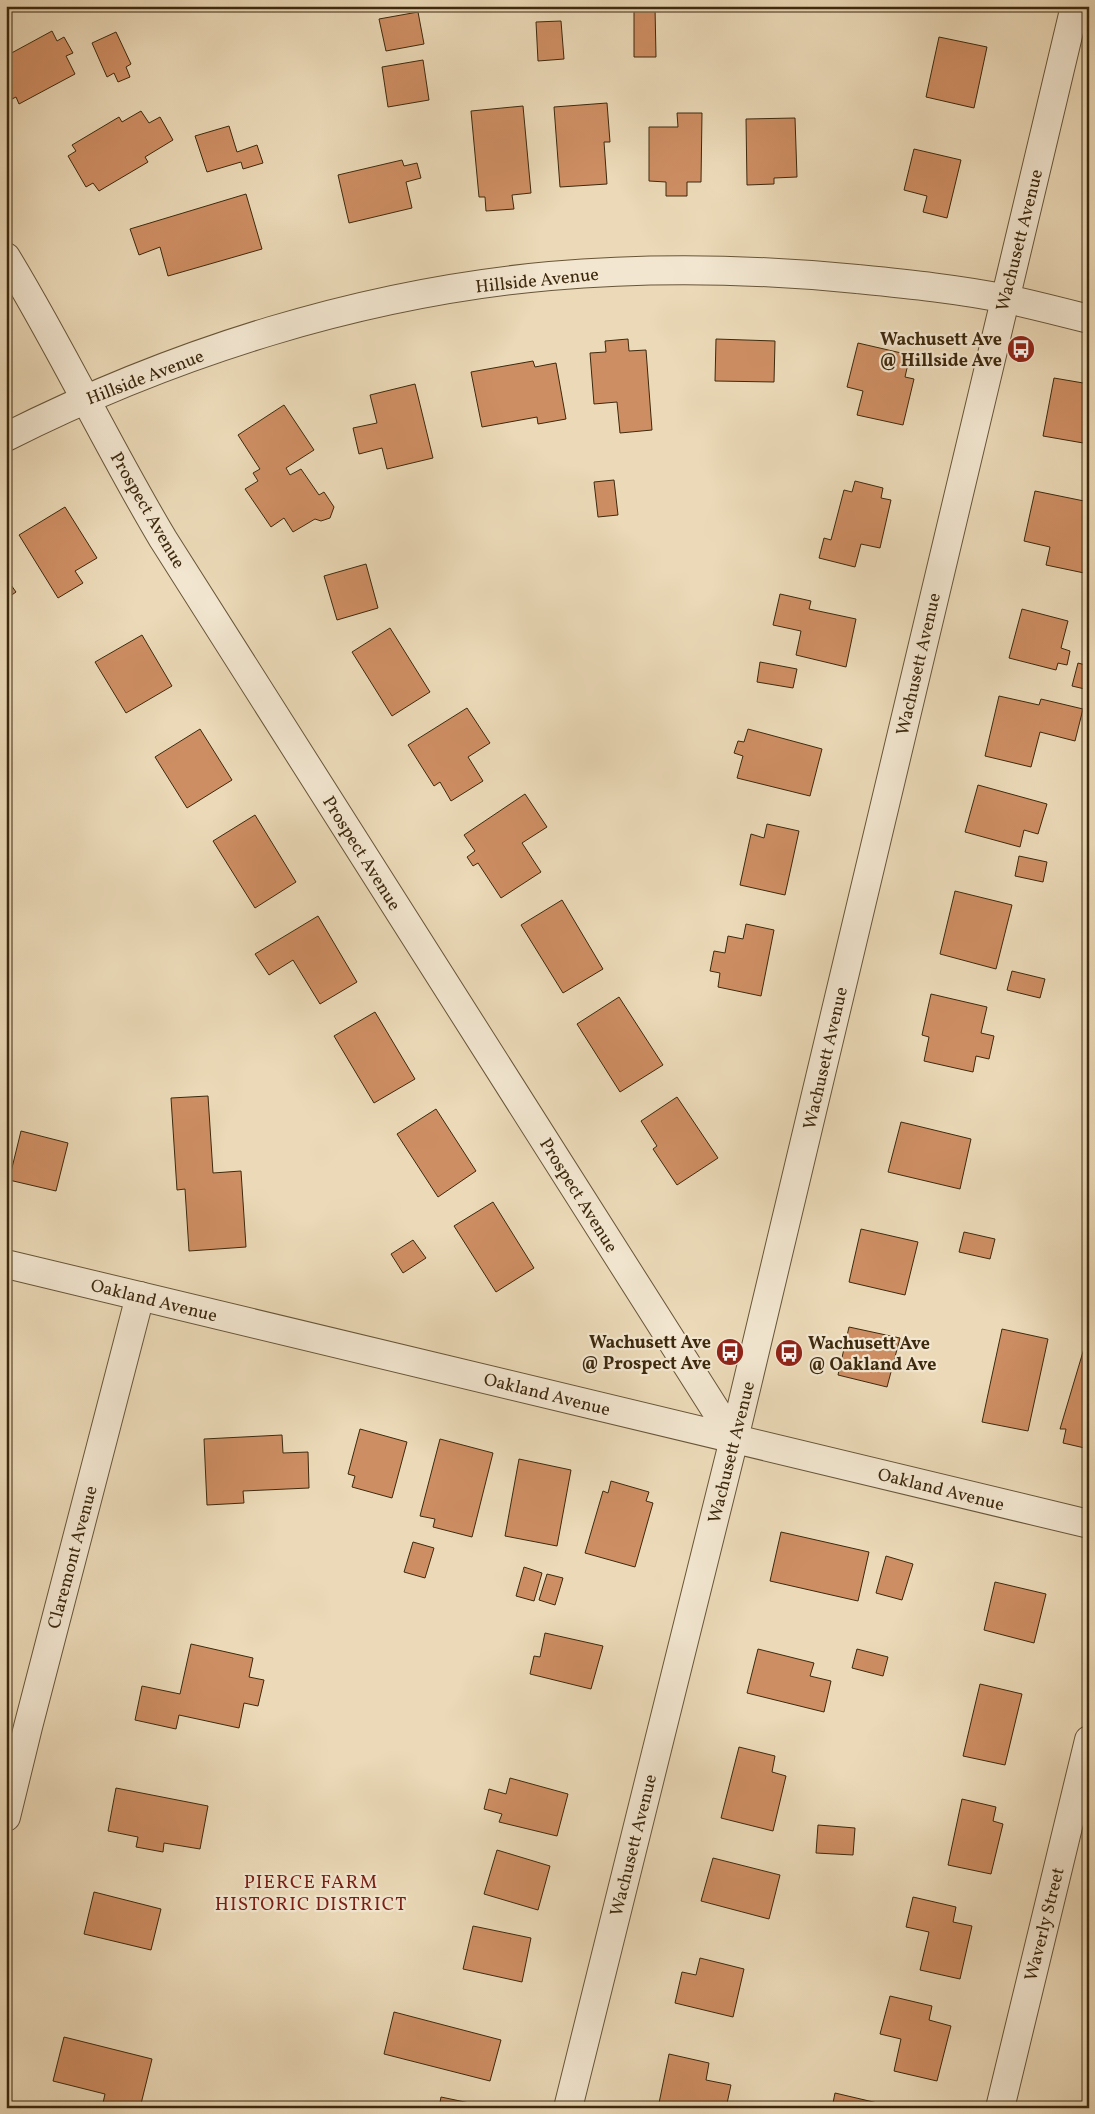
<svg xmlns="http://www.w3.org/2000/svg" width="1095" height="2114" font-family="Vollkorn,serif">
<style>
.building{fill:#ce8e63;stroke:#3d290d}
.lines{fill:none;stroke-linecap:round;stroke-linejoin:round}
.minor-casing{stroke:#685538;stroke-width:30}
.minor{stroke:#f2e6d0;stroke-width:28}
.labels{text-anchor:middle;stroke-width:4.5;stroke-linejoin:round;paint-order:stroke}
.street-label{font-size:18px;fill:#3d290d;stroke:#f2e6d0}
.poi-label{font-size:18px;font-weight:bold;fill:#3d290d;stroke:#f2e6d0;text-anchor:end}
.neighbourhood-label{font-size:19px;letter-spacing:1px;fill:#7a1f14;stroke:#f2e6d0}
</style>
<rect width="100%" height="100%" fill="#ebd9b7"/>
<filter id="stains"><feTurbulence type="fractalNoise" baseFrequency=".004" numOctaves="4"/><feColorMatrix values="0 0 0 0 .2 0 0 0 0 .09 0 0 0 0 .02 0 0 0 .5 -.17"/></filter>
<radialGradient id="worn" r=".72"><stop offset=".6" stop-color="#630" stop-opacity="0"/><stop offset="1" stop-color="#630" stop-opacity=".3"/></radialGradient>
<g class="building">
<path d="M634 7H655L656 57H634Z"/>
<path d="M418 12 424 44 386 51 379 19Z"/>
<path d="M561 21 564 59 538 61 536 22Z"/>
<path d="M52 31 57 41 64 37 73 53 66 56 75 74 19 104 16 97 6 102V56Z"/>
<path d="M116 32 131 64 126 67 130 77 118 82 114 73 107 77 92 43Z"/>
<path d="M939 37 987 47 974 108 926 97Z"/>
<path d="M423 60 429 100 388 107 382 67Z"/>
<path d="M607 103 610 142H604L607 184 560 187 554 107Z"/>
<path d="M523 106 531 193 512 195 514 209 486 211 485 197H479L471 111Z"/>
<path d="M141 111 149 123 160 117 173 140 145 157 148 162 99 191 93 183 86 187 68 156 76 151 72 145 119 117 122 122Z"/>
<path d="M677 113H702L701 182H687V196H666V182L649 181V127H678Z"/>
<path d="M795 118 797 177 774 178V184L747 185 746 119Z"/>
<path d="M229 126 237 152 257 145 263 163 243 169 241 162 207 172 195 136Z"/>
<path d="M914 149 961 160 947 218 923 212 927 196 904 190Z"/>
<path d="M402 160 404 166 417 163 421 178 406 182 412 208 349 223 338 175Z"/>
<path d="M246 194 262 249 168 276 160 247 139 255 130 229Z"/>
<path d="M628 339 629 351 646 350 652 430 620 433 617 402 594 404 590 353 606 352 605 341Z"/>
<path d="M716 339 775 341 774 382 715 381Z"/>
<path d="M858 343 910 355 905 377 914 379 903 425 857 415 863 391 847 387Z"/>
<path d="M533 361 535 367 556 363 566 419 538 424 537 417 482 427 471 372Z"/>
<path d="M1054 378 1089 384V444L1043 436Z"/>
<path d="M415 384 433 458 387 469 382 448 359 454 353 428 377 423 370 395Z"/>
<path d="M284 405 314 450 286 468 290 475 301 469 319 495 324 492 334 507 330 518 321 521 315 519 293 532 284 518 271 527 245 489 258 481 253 473 260 469 238 435Z"/>
<path d="M614 480 618 515 598 517 594 482Z"/>
<path d="M855 481 883 488 881 498 891 500 880 548 861 544 855 567 819 558 824 538 831 540 844 490 852 492Z"/>
<path d="M1035 491 1089 502V574L1046 565 1050 547 1024 541Z"/>
<path d="M65 507 97 558 75 571 83 583 58 598 19 535Z"/>
<path d="M366 564 378 608 337 620 324 576Z"/>
<path d="M6 578 16 592 6 599Z"/>
<path d="M780 594 811 601 809 609 856 619 846 667 796 655 801 631 773 625Z"/>
<path d="M1022 609 1068 621 1061 648 1070 651 1067 665 1058 663 1056 670 1009 658Z"/>
<path d="M390 628 430 692 392 716 352 652Z"/>
<path d="M142 635 172 686 126 713 95 662Z"/>
<path d="M760 662 797 669 793 688 757 682Z"/>
<path d="M1078 663 1089 666V690L1072 686Z"/>
<path d="M999 696 1039 705 1041 699 1083 709 1075 741 1040 732 1031 767 985 756Z"/>
<path d="M467 708 490 743 468 757 483 781 451 801 440 782 434 786 408 745Z"/>
<path d="M200 729 232 780 187 808 155 757Z"/>
<path d="M748 729 822 749 810 796 737 778 743 756 734 753 738 741 744 742Z"/>
<path d="M978 785 1047 804 1038 834 1024 830 1020 847 965 832Z"/>
<path d="M525 794 547 827 522 843 541 872 501 898 478 863 473 866 467 857 475 851 464 835Z"/>
<path d="M255 815 296 882 255 908 213 841Z"/>
<path d="M767 824 799 831 785 895 740 885 751 834 764 838Z"/>
<path d="M1019 856 1047 862 1043 882 1015 876Z"/>
<path d="M955 891 1012 905 996 969 940 954Z"/>
<path d="M562 900 603 969 563 993 521 925Z"/>
<path d="M318 916 357 982 320 1004 293 960 269 975 255 954Z"/>
<path d="M746 924 774 930 761 996 718 987 720 973 710 971 714 951 725 953 728 936 743 939Z"/>
<path d="M1012 971 1045 979 1040 998 1007 990Z"/>
<path d="M931 994 987 1007 981 1033 994 1036 989 1059 976 1056 973 1072 924 1061 929 1037 922 1035Z"/>
<path d="M619 997 663 1065 620 1092 577 1024Z"/>
<path d="M375 1012 415 1079 374 1103 334 1036Z"/>
<path d="M208 1096 213 1173 241 1171 246 1247 189 1251 185 1189 177 1190 171 1098Z"/>
<path d="M677 1097 718 1158 677 1185 653 1149 657 1146 641 1121Z"/>
<path d="M436 1109 476 1171 438 1197 397 1134Z"/>
<path d="M901 1122 971 1139 960 1189 888 1172Z"/>
<path d="M21 1131 68 1143 56 1191 9 1180Z"/>
<path d="M493 1202 534 1268 496 1292 454 1226Z"/>
<path d="M861 1229 918 1242 905 1295 849 1282Z"/>
<path d="M964 1232 995 1239 990 1259 959 1252Z"/>
<path d="M413 1240 426 1258 403 1273 391 1254Z"/>
<path d="M849 1327 900 1338 887 1387 838 1375Z"/>
<path d="M1002 1329 1048 1339 1028 1431 982 1422Z"/>
<path d="M1085 1345 1089 1346V1449L1063 1443 1066 1429H1060Z"/>
<path d="M360 1429 407 1442 392 1498 352 1487 355 1476 348 1474Z"/>
<path d="M282 1435 283 1453 308 1452 309 1488 243 1491 244 1503 207 1505 204 1439Z"/>
<path d="M440 1439 493 1453 472 1537 433 1527 435 1519 420 1516Z"/>
<path d="M519 1459 571 1470 557 1546 505 1536Z"/>
<path d="M611 1481 649 1492 646 1501 653 1503 635 1567 585 1553 603 1491 608 1493Z"/>
<path d="M781 1532 869 1552 858 1601 770 1581Z"/>
<path d="M413 1542 434 1548 425 1578 404 1572Z"/>
<path d="M886 1556 913 1564 902 1600 876 1593Z"/>
<path d="M524 1567 542 1573 534 1601 516 1596Z"/>
<path d="M547 1574 563 1578 555 1605 539 1600Z"/>
<path d="M995 1582 1046 1594 1034 1643 984 1630Z"/>
<path d="M545 1633 603 1646 591 1689 530 1674 534 1656 540 1657Z"/>
<path d="M191 1644 253 1658 249 1677 264 1680 258 1706 244 1703 239 1728 179 1715 176 1729 135 1720 142 1686 180 1694Z"/>
<path d="M758 1649 814 1663 810 1676 831 1681 824 1712 747 1693Z"/>
<path d="M857 1649 888 1657 883 1676 852 1668Z"/>
<path d="M980 1684 1022 1694 1005 1765 963 1756Z"/>
<path d="M739 1747 775 1756 772 1772 786 1776 773 1831 721 1818Z"/>
<path d="M510 1778 568 1794 557 1836 499 1822 502 1814 484 1809 489 1789 506 1794Z"/>
<path d="M116 1788 208 1806 200 1849 164 1843 163 1852 136 1847 138 1837 108 1831Z"/>
<path d="M962 1799 996 1807 993 1821 1003 1824 991 1874 948 1865Z"/>
<path d="M818 1825 855 1828 853 1855 816 1853Z"/>
<path d="M497 1850 550 1866 538 1910 484 1894Z"/>
<path d="M713 1858 780 1875 769 1919 701 1901Z"/>
<path d="M94 1892 161 1909 151 1950 84 1934Z"/>
<path d="M913 1897 956 1907 953 1922 972 1926 960 1979 920 1970 929 1932 906 1927Z"/>
<path d="M473 1926 531 1938 522 1982 463 1969Z"/>
<path d="M700 1958 744 1969 733 2017 675 2003 682 1972 696 1975Z"/>
<path d="M890 1996 932 2006 929 2020 951 2026 937 2081 894 2071 901 2039 880 2034Z"/>
<path d="M394 2012 501 2040 490 2081 384 2054Z"/>
<path d="M64 2037 152 2059 140 2108H120L103 2103 105 2094 53 2081Z"/>
<path d="M669 2054 709 2063 706 2080 731 2085 726 2108H658Z"/>
<path d="M835 2093 899 2108H832Z"/>
<path d="M441 2097 484 2106V2108H439Z"/>
</g>
<g class="lines">
<defs>
<g id="minor">
<path d="M6 257C62 349 108 447 163 539L734 1439"/>
<path d="M6 437C175 352 362 293 550 276 652 267 756 269 857 279 907 284 958 289 1007 299 1034 305 1062 312 1089 319"/>
<path d="M6 1264 1089 1524"/>
<path d="M6 1817 28 1727 140 1296"/>
<path d="M568 2108 734 1439 1075 6"/>
<path d="M1000 2108 1089 1740"/>
</g>
</defs>
<use href="#minor" class="minor-casing"/>
<use href="#minor" class="minor"/>
</g>
<defs>
<symbol id="bus-disc" viewBox="-11 -11 22 22"><circle r="9.5" fill="#8f2418" stroke="#f2e6d0"/><path d="M-5-6H5V4H4V6H2V4H-2V6H-4V4H-5ZM-3.5-4V0h7V-4ZM-3.5 1.2v1.5H-2V1.2ZM2 1.2v1.5H3.5V1.2Z" fill="#fff"/></symbol>
</defs>
<g fill-rule="evenodd">
<use href="#bus-disc" x="1005" y="333" width="32" height="32"/>
<use href="#bus-disc" x="714" y="1336" width="32" height="32"/>
<use href="#bus-disc" x="773" y="1337" width="32" height="32"/>
</g>
<g class="labels">
<g class="street-label">
<text transform="translate(1019 240) rotate(-76)" y="6">Wachusett Avenue</text>
<text transform="translate(537 280) rotate(-6)" y="6">Hillside Avenue</text>
<text transform="translate(145 377) rotate(-21)" y="6">Hillside Avenue</text>
<text transform="translate(148 510) rotate(60)" y="6">Prospect Avenue</text>
<text transform="translate(918 664) rotate(-77)" y="6">Wachusett Avenue</text>
<text transform="translate(362 853) rotate(58)" y="6">Prospect Avenue</text>
<text transform="translate(825 1058) rotate(-77)" y="6">Wachusett Avenue</text>
<text transform="translate(579 1195) rotate(58)" y="6">Prospect Avenue</text>
<text transform="translate(154 1300) rotate(14)" y="6">Oakland Avenue</text>
<text transform="translate(547 1394) rotate(14)" y="6">Oakland Avenue</text>
<text transform="translate(731 1452) rotate(-76)" y="6">Wachusett Avenue</text>
<text transform="translate(941 1489) rotate(14)" y="6">Oakland Avenue</text>
<text transform="translate(72 1557) rotate(-75)" y="6">Claremont Avenue</text>
<text transform="translate(633 1845) rotate(-76)" y="6">Wachusett Avenue</text>
<text transform="translate(1044 1924) rotate(-76)" y="6">Waverly Street</text>
</g>
<g class="poi-label">
<text x="1002" y="345">Wachusett Ave<tspan x="1002" dy="21">@ Hillside Ave</tspan></text>
<text x="711" y="1348">Wachusett Ave<tspan x="711" dy="21">@ Prospect Ave</tspan></text>
<text x="808" y="1349" text-anchor="start">Wachusett Ave<tspan x="808" dy="21">@ Oakland Ave</tspan></text>
</g>
<g class="neighbourhood-label">
<text x="311" y="1888">PIERCE FARM<tspan x="311" dy="22">HISTORIC DISTRICT</tspan></text>
</g>
</g>
<rect width="1095" height="2114" fill="none" stroke="#ebd9b7" stroke-width="25"/>
<rect x="8" y="8" width="1080" height="2099" fill="none" stroke="#3d290d" stroke-width="2.5"/>
<rect x="12" y="12" width="1070" height="2089" fill="none" stroke="#3d290d"/>
<rect width="100%" height="100%" filter="url(#stains)"/>
<rect width="100%" height="100%" fill="url(#worn)"/>
</svg>
